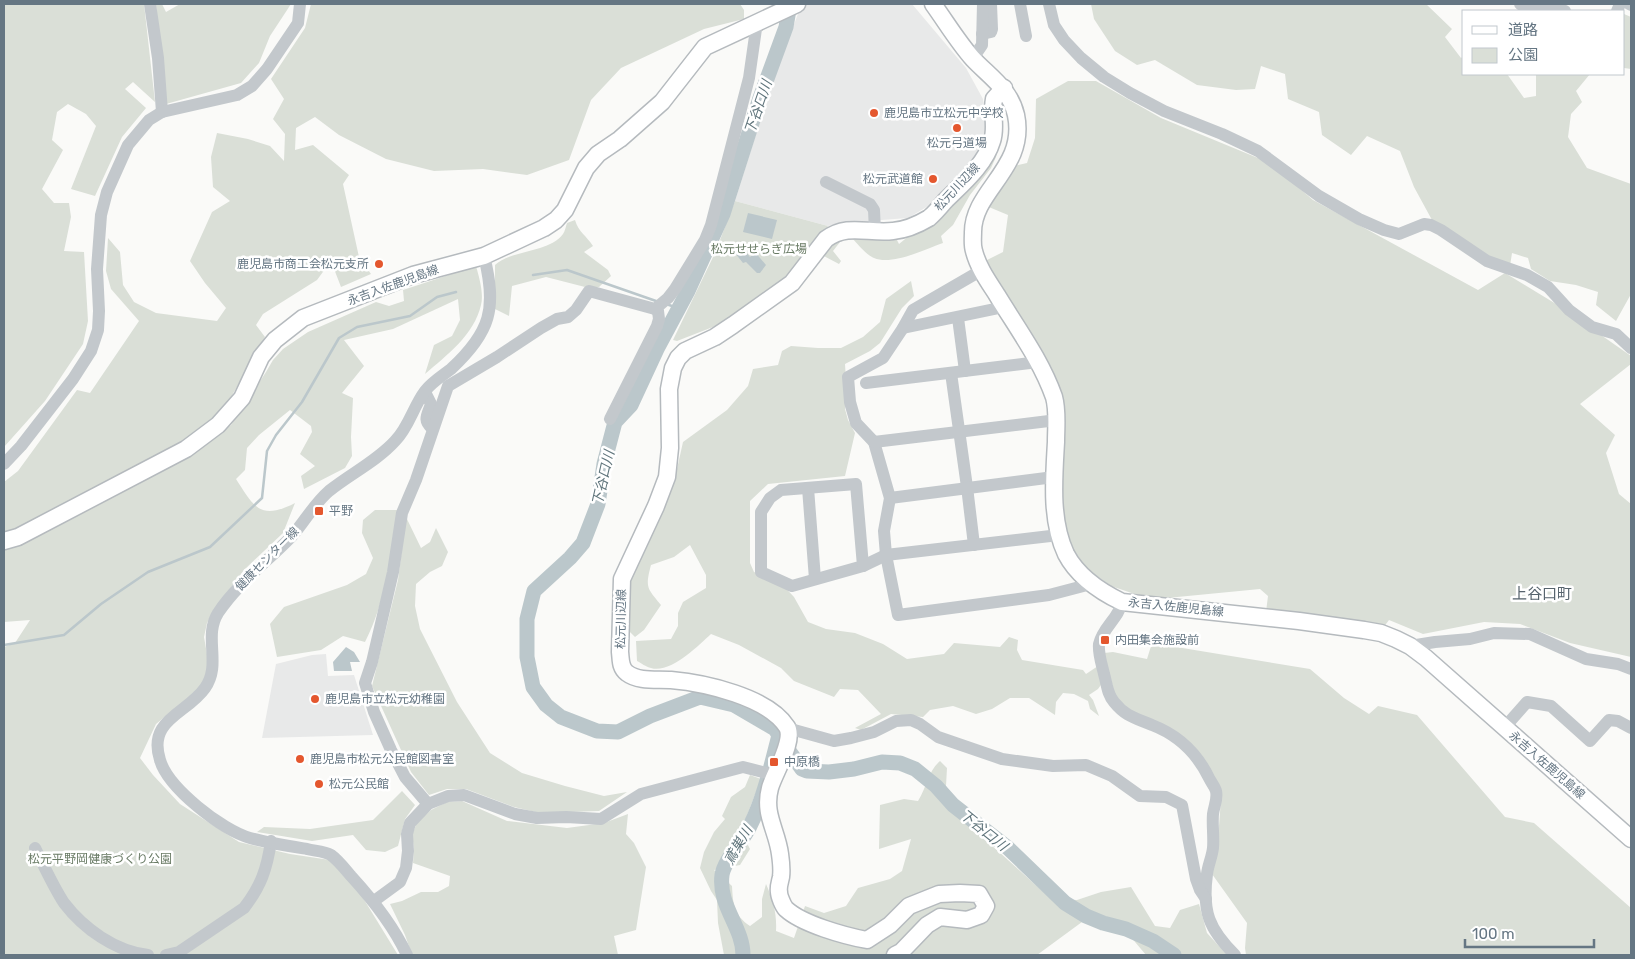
<svg xmlns="http://www.w3.org/2000/svg" width="1635" height="959" font-family="Rubik,'Noto Sans JP',sans-serif">
<style>
.built{fill:#e8e9e9}
.green{fill:#dadfd7}
.water{fill:#bbc7cb}
.lines{fill:none;stroke-linecap:round;stroke-linejoin:round}
.stream{stroke:#bbc7cb;stroke-width:2.5}
.river{stroke:#bbc7cb;stroke-width:15}
.major-casing{stroke:#b5babe;stroke-width:19}
.minor{stroke:#c3c8cc;stroke-width:12}
.major{stroke:#fff;stroke-width:16}
.poi-dot{fill:#e4572e;stroke:#fff;stroke-width:2}
.labels{text-anchor:middle;stroke-width:5;stroke-linejoin:round;paint-order:stroke}
.poi-label{font-size:12px;fill:#657683;stroke:#fff;text-anchor:start}
.street-label{font-size:12px;fill:#657683;stroke:#fff}
.park-label{font-size:12px;fill:#687a64;stroke:#fff}
.water-label{font-size:14px;font-style:italic;fill:#60757c;stroke:#fff}
.quarter-label{font-size:15px;fill:#57646e;stroke:#fff}
</style>
<rect width="100%" height="100%" fill="#fafaf8"/>
<g class="built">
<path d="M807 4H912L966 68 983 99 987 128 971 165 935 202 908 218 842 223 828 226 735 201 773 80 801 6Z"/>
<path d="M326 654 328 676 354 675 373 735 262 738 276 664 312 655Z"/>
</g>
<g class="green">
<path d="M4 4H144L155 102 133 82 125 89 146 108 122 137 95 196 71 189 96 126 86 114 68 104 57 112 52 140 63 150 42 189 54 203H69L71 217 64 251 84 252 88 321 83 344 45 401 4 447Z"/>
<path d="M162 4 166 12 180 4H291L270 36 259 63 241 83 166 104 156 5Z"/>
<path d="M311 4H740L744 10V19L704 29 621 68 591 100 569 160 527 175 483 169 434 171 386 159 339 135 315 117 296 128 295 150 313 145 349 175 343 184 359 257 371 274 341 287 331 261 317 280 263 314 256 325 265 337 225 408 193 434 136 471 4 535V482L18 471 77 390 90 393 139 321 111 289 106 271 108 238 120 252 123 285 134 302 156 313 217 321 226 308 205 283 190 261 212 212 230 201 213 187 211 157 217 133 248 139 270 146 284 161 285 134 273 119 284 99 271 79 305 28Z"/>
<path d="M1091 4H1426L1452 29 1445 37 1461 58 1464 56V74H1507L1524 98 1536 96V74H1590L1576 91 1582 102 1571 114 1568 137 1587 168 1631 184V294L1616 321 1596 305 1598 292 1576 285 1550 281 1531 269 1528 258 1512 253 1510 266 1485 257 1432 220 1414 187 1400 151 1367 136 1351 155 1322 135 1319 112 1288 99 1285 74 1261 66 1255 89 1236 90 1197 85 1155 60 1137 65 1115 51 1094 19Z"/>
<path d="M1624 14 1631 17V69L1624 68Z"/>
<path d="M1068 81H1096L1161 118 1270 163 1313 200 1478 290 1505 273 1561 307 1631 356V364L1580 404 1615 435 1606 453 1619 494 1631 504V657L1570 643 1520 624 1484 622 1423 634 1389 620 1383 628 1266 612 1268 596 1260 589 1167 598 1161 603 1111 586 1087 569 1069 543 1061 518 1060 401 985 261 1003 252 1008 215 984 205 1005 168 1027 163 1035 138 1036 99Z"/>
<path d="M1000 130H1003L996 157 991 168 970 195 953 225 941 236 943 243C925 249 892 266 874 258 866 255 857 243 851 237L840 242 833 251 841 261 839 264 820 254 837 237 895 236 899 244 915 231Z"/>
<path d="M735 201 828 226 791 274 775 287 718 325 677 341 673 340 715 253Z"/>
<path d="M575 220C579 233 586 235 593 246L584 252 608 270 611 276 599 287H585L546 277 512 286 509 316 495 309V265C510 250 549 253 563 234 565 231 566 226 567 223Z"/>
<path d="M476 266C479 277 484 293 481 305 474 335 447 355 425 374L434 345 452 336 460 320 458 299 393 329 344 340 364 366 342 393 353 398 351 437 352 456 345 468 304 489 301 476 315 466 300 454 312 432 311 426 290 410 259 435 247 448 245 470 236 479C254 507 260 521 295 503L283 533 244 570 213 611 207 623 204 637 208 660 207 675 200 688 156 724 140 758 153 775 180 804 239 842 290 854 330 860 360 893 398 955H4V647L15 643 30 620 4 622V546L173 462 231 425 266 372 273 360 283 349 308 332 376 302 389 306 404 301 403 290Z"/>
<path d="M911 281 914 296 902 308 880 343 870 351 845 364 847 397 845 409 848 420 855 433 845 476 768 484 750 501V563L754 572 778 580 794 597 808 622 826 629 855 633 883 644 907 659 944 654 954 643 1000 647 1009 637 1018 640 1017 650 1022 660 1083 670 1086 674 1098 666 1103 682 1098 689 1089 695 1093 700 1099 716 1090 709 1088 701 1074 694 1063 693 1056 702 1055 715 1029 698H1010L992 709 976 714 953 706 930 710 923 717 891 714 861 730 855 728 881 714 858 690 840 689 834 697 794 681 781 668 739 645 711 634C698 646 670 674 651 668 646 667 641 663 637 661L636 641 671 639 678 626V613L683 602 706 588V575L690 545 674 557 651 565C645 588 647 588 661 605L644 630 635 637 628 630 627 588 634 566 662 507 677 469 683 442 727 410 748 386 753 369 778 365 782 351 791 346 818 348H841L863 337 880 322 886 299Z"/>
<path d="M375 510H397C391 555 386 601 365 642L343 636 321 650 277 657 270 624 284 607 347 585 366 574 373 558 362 533 363 520Z"/>
<path d="M406 517 421 548 430 542 436 528 448 552 442 566 430 572 416 584 415 606 420 629 457 702 490 753 522 773 565 786 604 796 627 792 599 811 540 813 514 807 466 789H447L429 795 411 772 372 686 398 580Z"/>
<path d="M1152 643 1310 669 1344 698 1369 714 1378 706 1417 715 1505 817 1534 823 1631 908V955H1246L1245 948 1247 923 1212 874 1218 839 1221 799 1195 749 1133 715 1116 699 1104 653 1113 652 1147 659Z"/>
<path d="M940 761 947 768 946 786 972 829 998 851 1051 899 1077 900 1101 892 1131 887 1155 926 1170 928 1180 910 1199 904 1207 933 1227 955H1146L1130 936 1082 922 1037 955H724L718 923 717 900 711 891 700 868 704 852 714 832 725 819 722 816 731 797 745 787 750 775 761 779 746 818 739 828 750 849 740 865 714 870 732 886C733 905 734 915 750 926L762 917V899L766 884C773 900 777 913 776 931L794 938 805 906 824 913 846 906 858 888 890 879 902 871 911 839 879 849 880 805 904 799 918 801C927 787 928 771 940 761Z"/>
<path d="M402 791 415 805 405 819 398 846 385 852 366 850 353 835 312 841 257 832 264 827 310 829 373 820Z"/>
<path d="M462 801 507 821 567 828 604 823 628 814 626 834 634 843 646 867 636 930 614 936 618 955H412L405 935 390 904 402 901 421 892H438L449 886 450 876 413 863 414 848 412 835 417 822 431 810 447 802Z"/>
</g>
<g class="water">
<path d="M748 213 777 220 772 239 743 232Z"/>
<path d="M742 247 750 257 755 252 766 265 760 273H757L746 262 743 263 735 253Z"/>
<path d="M346 647 354 652 360 662H350L352 671H334L333 662Z"/>
</g>
<g class="lines">
<g class="stream">
<path d="M533 275 567 270 656 301"/>
<path d="M666 304 678 308"/>
<path d="M4 645 64 635 101 604 148 572 210 547 262 498 267 451 276 435 302 402 339 338 357 327 410 316 437 297 456 292"/>
</g>
<g class="river">
<path d="M789 751 802 769 807 771 829 772 854 769 882 762 900 763 915 769 936 786 953 805 1008 848 1065 903 1086 916 1103 923 1126 929 1153 941 1174 955"/>
<path d="M743 955C743 927 718 906 722 875 724 860 743 841 750 826 764 798 771 766 779 735L775 729 734 705 700 697 650 716 618 732 597 731 561 717 546 705 533 687 527 657V619L534 591 570 558 583 543 598 504 604 464 615 422 631 405 657 349 688 291 723 214 760 98 786 27 790 4"/>
</g>
<defs>
<g id="major">
<path d="M933 4C946 22 958 42 973 59 990 77 1010 89 1016 115 1027 168 973 190 973 232 973 238 972 245 974 251 978 267 988 281 997 295 1017 328 1041 360 1054 397 1058 411 1056 427 1056 442 1054 478 1050 520 1066 554 1078 577 1099 591 1122 602L1299 621 1364 630 1381 633 1396 639 1410 646 1426 658 1631 839"/>
<path d="M4 541 18 537 186 449 218 425 242 398 261 357 275 340 303 318 413 275 484 256 544 228 556 220 565 210 586 168 598 154 620 139 662 102 705 47 797 4"/>
<path d="M895 955 901 952 927 925 940 917 967 920 981 915 986 906 979 894 960 893 939 894 909 906 890 925 867 940C845 936 802 924 786 909 783 906 779 896 779 892 778 887 780 882 781 877 782 870 781 861 780 854 777 830 763 814 770 788 774 773 795 741 787 727 768 697 705 683 671 680 656 679 639 682 627 673 620 668 621 660 620 652L622 579 656 506 667 477 670 448 669 389 673 368 678 358 685 351 715 337 733 325 792 283 826 239C848 223 868 234 893 231 905 230 919 224 929 218 935 213 940 207 945 201 962 184 985 165 992 141 997 127 991 113 994 99L1004 88"/>
</g>
</defs>
<use href="#major" class="major-casing"/>
<g class="minor">
<path d="M150 4 158 58 162 112"/>
<path d="M1020 4 1026 36"/>
<path d="M1049 4 1054 25 1064 40 1081 58 1104 77 1130 93 1164 111 1222 134 1258 151 1319 196 1359 219 1384 230 1399 234 1424 224 1431 225 1441 230 1487 261 1527 275 1548 287 1569 310 1592 327 1616 334 1631 348"/>
<path d="M1520 4 1524 7 1553 6 1565 11"/>
<path d="M1629 4 1631 5"/>
<path d="M1617 11 1620 4"/>
<path d="M982 34 991 32 992 29 991 4"/>
<path d="M973 58 982 45 983 4"/>
<path d="M826 182 870 204 874 210 875 231"/>
<path d="M982 270 913 310 903 328 883 358 848 377 850 402 856 423 874 442 890 498 884 531 886 555 898 615 1049 595 1091 584"/>
<path d="M958 318 965 371"/>
<path d="M903 328 1004 307"/>
<path d="M951 373 967 487 974 545"/>
<path d="M866 383 1038 362"/>
<path d="M425 392 431 404C428 414 422 420 432 428"/>
<path d="M610 419 657 326 659 319 658 311 655 309"/>
<path d="M874 442 1057 420"/>
<path d="M4 464 21 446 73 379 91 351 98 330 99 311 97 269 101 215 107 192 128 145 149 120 162 112 237 95 252 86 267 69 298 23 300 4"/>
<path d="M856 484 863 566 792 586 761 572V512L770 498 781 490Z"/>
<path d="M808 488 815 579"/>
<path d="M890 498 1054 477"/>
<path d="M863 566 886 555 1059 535"/>
<path d="M1122 602C1119 618 1103 627 1099 644 1098 654 1102 665 1104 674 1107 684 1107 694 1114 702 1126 717 1136 718 1152 725 1178 735 1197 753 1209 778 1211 782 1215 787 1216 791 1218 799 1214 806 1213 814 1212 825 1214 837 1213 848 1212 857 1208 865 1207 874 1202 912 1209 929 1235 955"/>
<path d="M1410 646 1435 642 1470 639 1494 633 1530 634 1586 659 1618 664 1631 669"/>
<path d="M787 728 834 741 851 738 874 732 896 721 911 720 920 724 938 737 1002 759 1053 766 1086 765 1112 776 1140 796 1166 797 1182 805 1196 879 1200 890 1206 899"/>
<path d="M1504 728 1527 702 1551 706 1590 741 1609 720 1618 721 1631 728"/>
<path d="M428 804 405 777 391 750 374 712 365 683 372 662 393 572 402 513 416 480 448 386 497 357 541 328 557 319 568 317 576 310 589 291 655 309 668 298 675 289 705 240 711 225 749 78 757 22"/>
<path d="M35 848C44 866 53 886 64 903 84 929 115 951 148 955"/>
<path d="M374 901 400 882 406 868 408 851 407 834 410 823 428 804 448 796 464 795 515 814 537 818 566 817 601 819 641 794 743 767 774 775"/>
<path d="M166 955 179 952 244 908C261 886 267 869 271 841"/>
<path d="M407 955C393 925 373 900 351 876 345 869 338 860 331 855 324 851 314 851 307 849 288 846 268 843 250 838 222 830 168 788 160 760 147 719 187 714 205 688 222 664 203 637 218 613 238 583 267 562 292 536 305 521 314 504 329 491 350 474 377 461 395 441 409 427 413 407 425 391 432 382 442 376 451 369 491 332 497 308 484 256"/>
</g>
<use href="#major" class="major"/>
</g>
<g class="poi-dot">
<circle cx="874" cy="113" r="5"/>
<circle cx="957" cy="128" r="5"/>
<circle cx="933" cy="179" r="5"/>
<circle cx="379" cy="264" r="5"/>
<rect x="314" y="506" width="10" height="10" rx="2.5"/>
<rect x="1100" y="635" width="10" height="10" rx="2.5"/>
<circle cx="315" cy="699" r="5"/>
<circle cx="300" cy="759" r="5"/>
<rect x="769" y="757" width="10" height="10" rx="2.5"/>
<circle cx="319" cy="784" r="5"/>
</g>
<g class="labels">
<g class="poi-label">
<text x="884" y="117">鹿児島市立松元中学校</text>
<text x="957" y="147" text-anchor="middle">松元弓道場</text>
<text x="923" y="183" text-anchor="end">松元武道館</text>
<text x="369" y="268" text-anchor="end">鹿児島市商工会松元支所</text>
<text x="329" y="515">平野</text>
<text x="1115" y="644">内田集会施設前</text>
<text x="325" y="703">鹿児島市立松元幼稚園</text>
<text x="310" y="763">鹿児島市松元公民館図書室</text>
<text x="784" y="766">中原橋</text>
<text x="329" y="788">松元公民館</text>
</g>
<g class="street-label">
<text transform="translate(957 187) rotate(-47)" y="4">松元川辺線</text>
<text transform="translate(393 285) rotate(-20)" y="4">永吉入佐鹿児島線</text>
<text transform="translate(267 559) rotate(-45)" y="4">健康センター線</text>
<text transform="translate(1176 607) rotate(6)" y="4">永吉入佐鹿児島線</text>
<text transform="translate(621 619) rotate(-89)" y="4">松元川辺線</text>
<text transform="translate(1547 765) rotate(41)" y="4">永吉入佐鹿児島線</text>
</g>
<g class="park-label">
<text x="759" y="253">松元せせらぎ広場</text>
<text x="100" y="863">松元平野岡健康づくり公園</text>
</g>
<g class="water-label">
<text transform="translate(758 107) rotate(-71)" y="5">下谷口川</text>
<text transform="translate(603 478) rotate(-77)" y="5">下谷口川</text>
<text transform="translate(984 830) rotate(39)" y="5">下谷口川</text>
<text transform="translate(738 845) rotate(-60)" y="5">鳶巣川</text>
</g>
<g class="quarter-label">
<text x="1542" y="599">上谷口町</text>
</g>
</g>
<rect width="1635" height="959" fill="none" stroke="#657683" stroke-width="10"/>
<rect x="1462" y="10" width="162" height="65" fill="#ffffff" stroke="#c1c8cd"/>
<rect x="1472" y="26" width="25" height="8" fill="#ffffff" stroke="#c1c8cd"/>
<text x="1508" y="35" font-size="15" fill="#657683">道路</text>
<rect x="1472" y="48" width="25" height="15" fill="#dadfd7" stroke="#c1c8cd"/>
<text x="1508" y="60" font-size="15" fill="#657683">公園</text>
<path d="M1465 939v8h129v-8" fill="none" stroke="#657683" stroke-width="2.5"/>
<text x="1472" y="939" font-size="15" fill="#657683" stroke="#ffffff" stroke-width="4" paint-order="stroke">100 m</text>
</svg>
